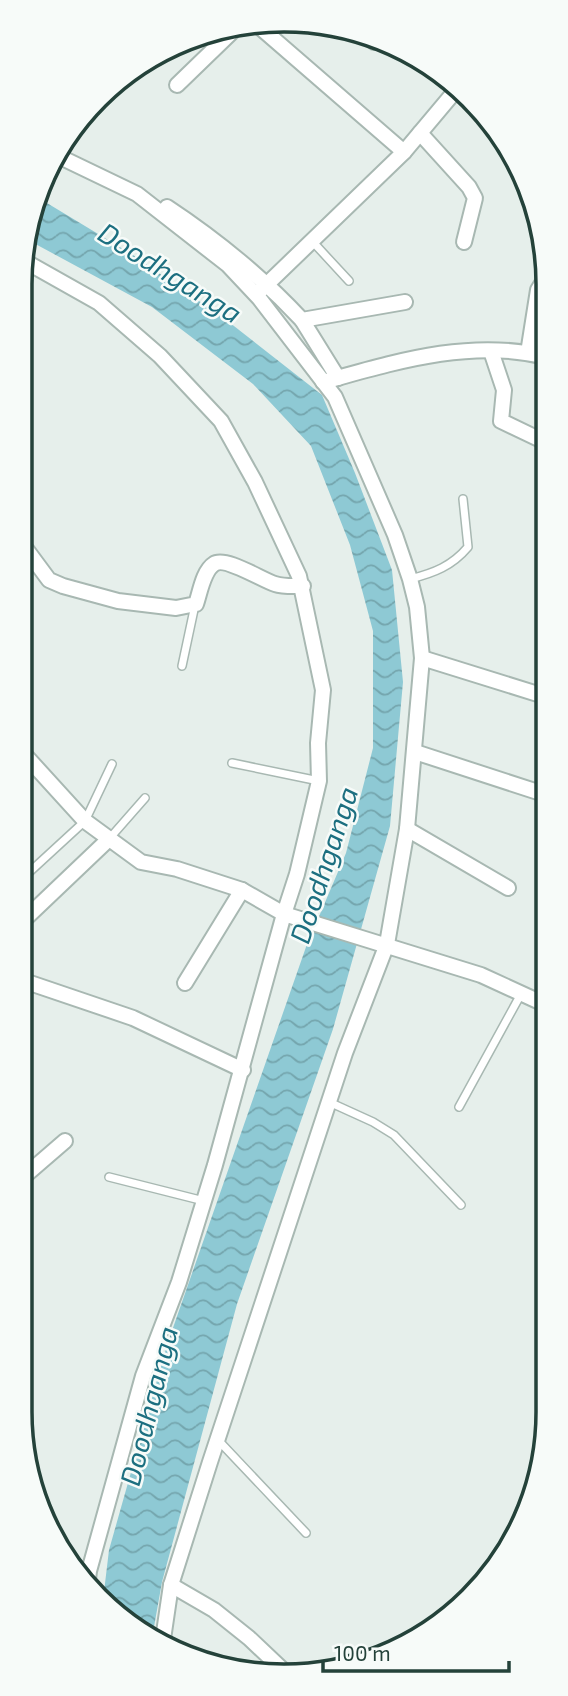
<svg xmlns="http://www.w3.org/2000/svg" width="568" height="1696" font-family="'Exo 2',sans-serif">
<style>
.water{fill:url(#water-waves)}
.lines{fill:none;stroke-linecap:round;stroke-linejoin:round}
.lane-casing{stroke:#a8b8b2;stroke-width:10}
.street-casing{stroke:#a8b8b2;stroke-width:18}
.lane{stroke:#fff;stroke-width:7}
.street{stroke:#fff;stroke-width:14}
.labels{text-anchor:middle;stroke-width:5;stroke-linejoin:round;paint-order:stroke}
.water-label{font-size:28px;font-style:italic;fill:#1c6f80;stroke:#f7fbf9}
.rim{fill:none;stroke:#24423a;stroke-width:3.5}
</style>
<defs>
<pattern id="water-waves" width="16" height="10" patternUnits="userSpaceOnUse" patternTransform="scale(1.75)"><rect width="16" height="10" fill="#8ec9d4"/><path d="M0 5q4-4 8 0t8 0" fill="none" stroke="#74a5ad"/></pattern>
</defs>
<rect width="100%" height="100%" fill="#e6efeb"/>
<path class="water" d="M37 197 133 255 225 319 322 395 355 473 392 570 403 682 390 826 333 1029 237 1304 162 1582 152 1638 103 1600 109 1550 167 1345 306 947 346 853 373 748V631L350 545 311 446 253 384 152 307 28 240V216Z"/>
<g class="lines">
<defs>
<g id="lane">
<path d="M312 241 349 281"/>
<path d="M410 579C434 573 452 566 468 547L463 499"/>
<path d="M182 666 195 605"/>
<path d="M232 763 319 781"/>
<path d="M109 839 145 798"/>
<path d="M23 878 85 821 112 764"/>
<path d="M329 1102 373 1122 394 1135 461 1205"/>
<path d="M459 1107 521 994"/>
<path d="M109 1177 204 1201"/>
<path d="M218 1440 306 1533"/>
</g>
<g id="street">
<path d="M254 22 404 152"/>
<path d="M372 37 374 42"/>
<path d="M177 85 239 25"/>
<path d="M420 133 469 187 475 198 464 242"/>
<path d="M58 156 137 194 228 265 259 298 335 397 395 535 410 579 417 607 422 658 407 829 387 944 345 1053 210 1462 171 1585 162 1646"/>
<path d="M167 207C217 240 262 277 302 320L405 302"/>
<path d="M28 263 99 303 160 356 221 421 255 482 299 576 323 690 318 743 319 781 297 874 284 914 215 1165 179 1282 143 1376 89 1571 87 1588"/>
<path d="M261 290 404 152 451 96"/>
<path d="M302 320 338 378"/>
<path d="M491 351 504 390 501 421 545 442"/>
<path d="M528 353 538 290 546 277"/>
<path d="M323 382C395 362 471 338 546 357"/>
<path d="M26 549 49 580 63 586 118 601 176 608 196 604C200 593 203 571 214 564 225 556 262 580 275 584 284 587 294 586 303 586"/>
<path d="M422 658 544 696"/>
<path d="M415 752 544 794"/>
<path d="M24 754 85 821 141 862 177 869 242 890 284 914 481 975 542 1003"/>
<path d="M407 829 508 888"/>
<path d="M26 918 109 839"/>
<path d="M27 982 133 1018 243 1070"/>
<path d="M185 983 242 890"/>
<path d="M21 1179 65 1141"/>
<path d="M171 1585 214 1610 249 1638 285 1672"/>
</g>
</defs>
<use href="#lane" class="lane-casing"/>
<use href="#street" class="street-casing"/>
<use href="#lane" class="lane"/>
<use href="#street" class="street"/>
</g>
<g class="labels">
<g class="water-label">
<text transform="translate(170 273) rotate(32)" y="10">Doodhganga</text>
<text transform="translate(324 865) rotate(-72)" y="10">Doodhganga</text>
<text transform="translate(149 1406) rotate(-76)" y="10">Doodhganga</text>
</g>
</g>
<path d="M0 0H568V1696H0ZM284 32H284A252 252 0 0 1 536 284V1412A252 252 0 0 1 284 1664H284A252 252 0 0 1 32 1412V284A252 252 0 0 1 284 32Z" fill="#f7fbf9" fill-rule="evenodd"/>
<path class="rim" d="M284 32H284A252 252 0 0 1 536 284V1412A252 252 0 0 1 284 1664H284A252 252 0 0 1 32 1412V284A252 252 0 0 1 284 32Z"/>
<path d="M323 1661v10h186v-10" fill="none" stroke="#24423a" stroke-width="3.5"/>
<text x="334" y="1661" font-size="21" fill="#24423a" stroke="#f7fbf9" stroke-width="5" paint-order="stroke">100 m</text>
</svg>
